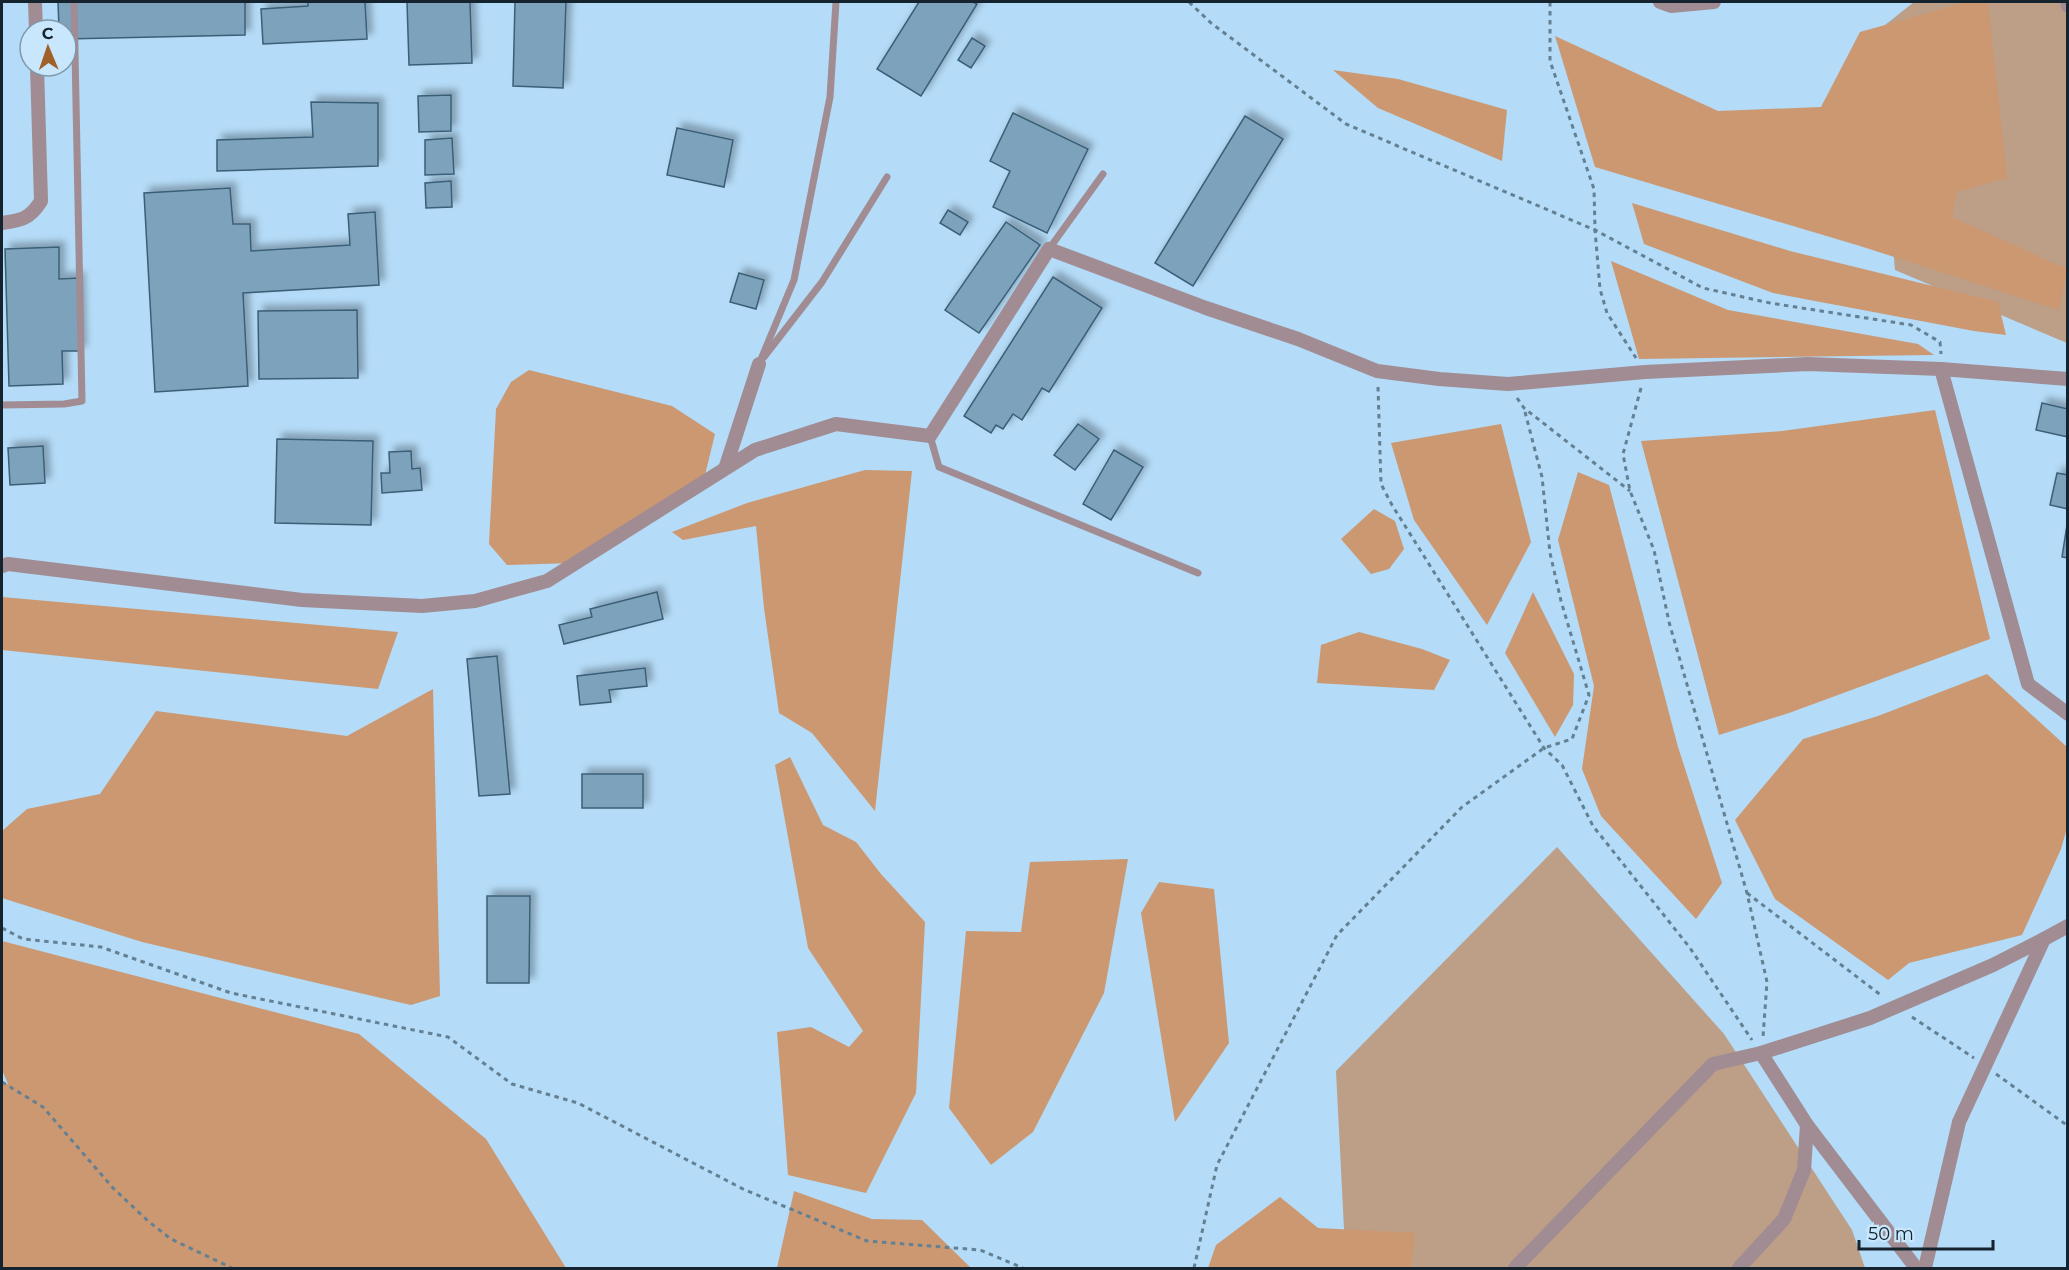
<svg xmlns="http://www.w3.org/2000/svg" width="2069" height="1270" font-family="Montserrat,sans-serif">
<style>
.green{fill:#bd9e86}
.forest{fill:#cb9871}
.building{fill:#7ca2bc;stroke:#3b5f77;stroke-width:1.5;filter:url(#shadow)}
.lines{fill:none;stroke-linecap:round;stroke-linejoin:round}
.path{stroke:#648093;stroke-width:3;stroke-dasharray:4.5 4.5;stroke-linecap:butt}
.lane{stroke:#a08c92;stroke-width:7}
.street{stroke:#a08c92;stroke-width:14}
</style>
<defs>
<filter id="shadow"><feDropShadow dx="5.5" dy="-5.5" stdDeviation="3" flood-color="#0004"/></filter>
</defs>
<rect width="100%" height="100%" fill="#b4dbf7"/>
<g class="green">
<path d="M1914 2H2067V343L1895 270 1875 33Z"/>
<path d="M1557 847 1724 1034 1852 1230 1865 1268H1346L1336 1071Z"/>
</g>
<g class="forest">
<path d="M1967 2H1988L2007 178 1957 192 1952 217 2067 269 2059 310 1860 246 1595 167 1555 36 1718 111 1821 107 1860 32Z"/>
<path d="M1333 70 1398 79 1507 110 1502 161 1378 108Z"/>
<path d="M1632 203 1790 251 1998 302 2006 335 1974 331 1773 293 1644 244Z"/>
<path d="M1611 261 1728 310 1918 344 1934 355 1639 359Z"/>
<path d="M529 370 672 406 715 434 705 475 574 563 507 565 489 544 496 409 511 382Z"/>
<path d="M1935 410 1990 639 1789 713 1719 735 1641 441 1782 431Z"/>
<path d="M1501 424 1531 542 1487 625 1414 520 1391 443Z"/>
<path d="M865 470 912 471 875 811 812 733 779 713 764 608 756 526 683 540 672 532 747 503Z"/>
<path d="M1578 472 1609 485 1678 747 1722 883 1696 919 1601 816 1582 769 1594 686 1558 540Z"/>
<path d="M1374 509 1395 521 1404 549 1389 569 1371 574 1341 539Z"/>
<path d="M1533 592 1574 674 1573 705 1555 737 1505 653Z"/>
<path d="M2 597 398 632 378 689 2 650Z"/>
<path d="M1359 632 1422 649 1450 660 1434 690 1317 683 1321 645Z"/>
<path d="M1987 674 2067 747V828L2061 849 2022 935 1909 963 1888 980 1775 899 1735 820 1803 739 1878 716Z"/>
<path d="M433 689 440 996 411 1005 142 942 2 898V831L27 809 100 794 156 711 347 736Z"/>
<path d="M790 757 823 825 856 842 881 874 925 922 916 1093 866 1193 788 1175 777 1032 811 1027 849 1047 863 1031 808 948 775 765Z"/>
<path d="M1128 859 1104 993 1033 1132 991 1165 949 1108 966 931 1021 932 1030 862Z"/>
<path d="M1159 882 1214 889 1229 1043 1175 1122 1141 913Z"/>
<path d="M2 941 359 1034 486 1139 566 1268H2V1084H8L2 1070Z"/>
<path d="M794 1191 872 1219 922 1220 971 1268H777Z"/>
<path d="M1280 1197 1318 1228 1415 1233 1411 1268H1208L1216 1245Z"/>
</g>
<g class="building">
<path d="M58 2H245V35L66 39V30H59Z"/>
<path d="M308 2H365L367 39 263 44 261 9 308 6Z"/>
<path d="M407 2H470L472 63 409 65Z"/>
<path d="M515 2H566L563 88 513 86Z"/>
<path d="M919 2H973L977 4 921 96 877 69Z"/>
<path d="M972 38 985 46 971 68 958 60Z"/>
<path d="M451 95V131L419 132 418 96Z"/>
<path d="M311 102 378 103V166L217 171V140L313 137Z"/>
<path d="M1013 113 1088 149 1047 233 993 207 1010 171 990 161Z"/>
<path d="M1245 116 1283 139 1193 286 1155 263Z"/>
<path d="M677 128 733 140 724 187 667 175Z"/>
<path d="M452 138 454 174 425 175V140Z"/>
<path d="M451 181 452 207 426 208 425 183Z"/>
<path d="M230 188 233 224H250L251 251 350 245 348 214 375 212 379 285 243 293 248 386 155 392 144 193Z"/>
<path d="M948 210 968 222 960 235 940 223Z"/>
<path d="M1006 222 1040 245 979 333 945 310Z"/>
<path d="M59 247V279L79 278 81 351H62L63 384 9 386 5 249Z"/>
<path d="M739 273 764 280 756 309 730 302Z"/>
<path d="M1053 277 1102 308 1049 392 1042 388 1022 420 1013 414 1003 429 996 425 991 433 964 416Z"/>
<path d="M357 310 358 378 259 379 258 311Z"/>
<path d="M2042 403 2068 409V437L2036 430Z"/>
<path d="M1078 424 1099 439 1075 470 1054 455Z"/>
<path d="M277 439 373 441 371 525 275 523Z"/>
<path d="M43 446 45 483 10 485 8 448Z"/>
<path d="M1114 450 1143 467 1111 520 1083 504Z"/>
<path d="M411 451 412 469 420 468 422 490 382 493 381 473H390L389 452Z"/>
<path d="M2057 473 2068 475V509L2050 505Z"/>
<path d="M2067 525H2068V558L2062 557Z"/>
<path d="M657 592 663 619 564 644 559 625 592 617 590 609Z"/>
<path d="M497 656 510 794 479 796 467 659Z"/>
<path d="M645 668 647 686 609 690 611 702 580 705 577 676Z"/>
<rect x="582" y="774" width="61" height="34"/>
<path d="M487 896H530L529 983H487Z"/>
</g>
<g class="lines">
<g class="path">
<path d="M1189 2 1211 23 1346 124 1595 230 1703 288 1770 303 1911 325 1940 342 1941 354"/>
<path d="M1550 2V61L1594 189 1595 230 1600 289 1607 313 1636 358"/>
<path d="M1378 387 1381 484 1392 505 1544 748 1562 765 1593 826 1690 948 1752 1040"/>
<path d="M1641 388 1623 454 1630 491 1654 550 1669 622 1747 893 1767 982 1763 1037"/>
<path d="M1517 398 1524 408 1630 491"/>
<path d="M1747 893 1882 996"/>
<path d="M2 928 23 939 101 947 231 993 448 1037 512 1084 578 1103 743 1189 867 1241 980 1250 1023 1268"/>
<path d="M1912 1017 1974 1058"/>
<path d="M1996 1074 2068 1126"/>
<path d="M2 1082 43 1107 113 1188 148 1221 171 1239 232 1268"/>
<path d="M1194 1268 1217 1165 1337 935 1462 807 1544 748 1572 739 1589 695 1561 601 1550 553 1542 477 1524 408"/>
</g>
<g class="lane">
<path d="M1049 249 1103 174"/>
<path d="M764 357 822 282 887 177"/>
<path d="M759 364 794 280 830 97 836 2"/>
<path d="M2 405 64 404 82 401 74 2"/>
<path d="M930 436 939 467 1198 573"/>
</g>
<g class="street">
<path d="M35 2 36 30"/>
<path d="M1660 2 1671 6 1714 2"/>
<path d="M2067 2 2068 6"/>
<path d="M2 223C21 220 30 219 41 201L37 66"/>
<path d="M1941 369 2028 684 2068 714"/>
<path d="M726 466 759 364"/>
<path d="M2 566 8 564 302 600 422 606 475 601 547 581 755 450 836 424 930 436 1049 249 1206 308 1298 339 1377 371 1439 379 1508 384 1645 372 1808 364 1941 369 2068 379"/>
<path d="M1761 1053 1807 1125 1916 1268"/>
<path d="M1515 1268 1713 1064 1761 1053 1870 1018 1993 965 2044 939"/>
<path d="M1739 1268 1784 1219 1804 1170 1807 1125"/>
<path d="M1925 1268 1959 1122 2044 939 2068 926"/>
</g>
</g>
<rect width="2069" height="1270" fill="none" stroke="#14232d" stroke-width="6"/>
<g transform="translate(48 48) rotate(358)"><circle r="28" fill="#c8e7fd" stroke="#8099aa" stroke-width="1.5"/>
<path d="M0-4.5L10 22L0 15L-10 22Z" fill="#a06129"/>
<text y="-9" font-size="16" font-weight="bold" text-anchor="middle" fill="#14232d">С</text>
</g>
<path d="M1859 1240v9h134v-9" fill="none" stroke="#14232d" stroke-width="3"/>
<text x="1868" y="1240" font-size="18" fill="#14232d" stroke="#c8e7fd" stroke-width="4.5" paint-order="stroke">50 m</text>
</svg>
